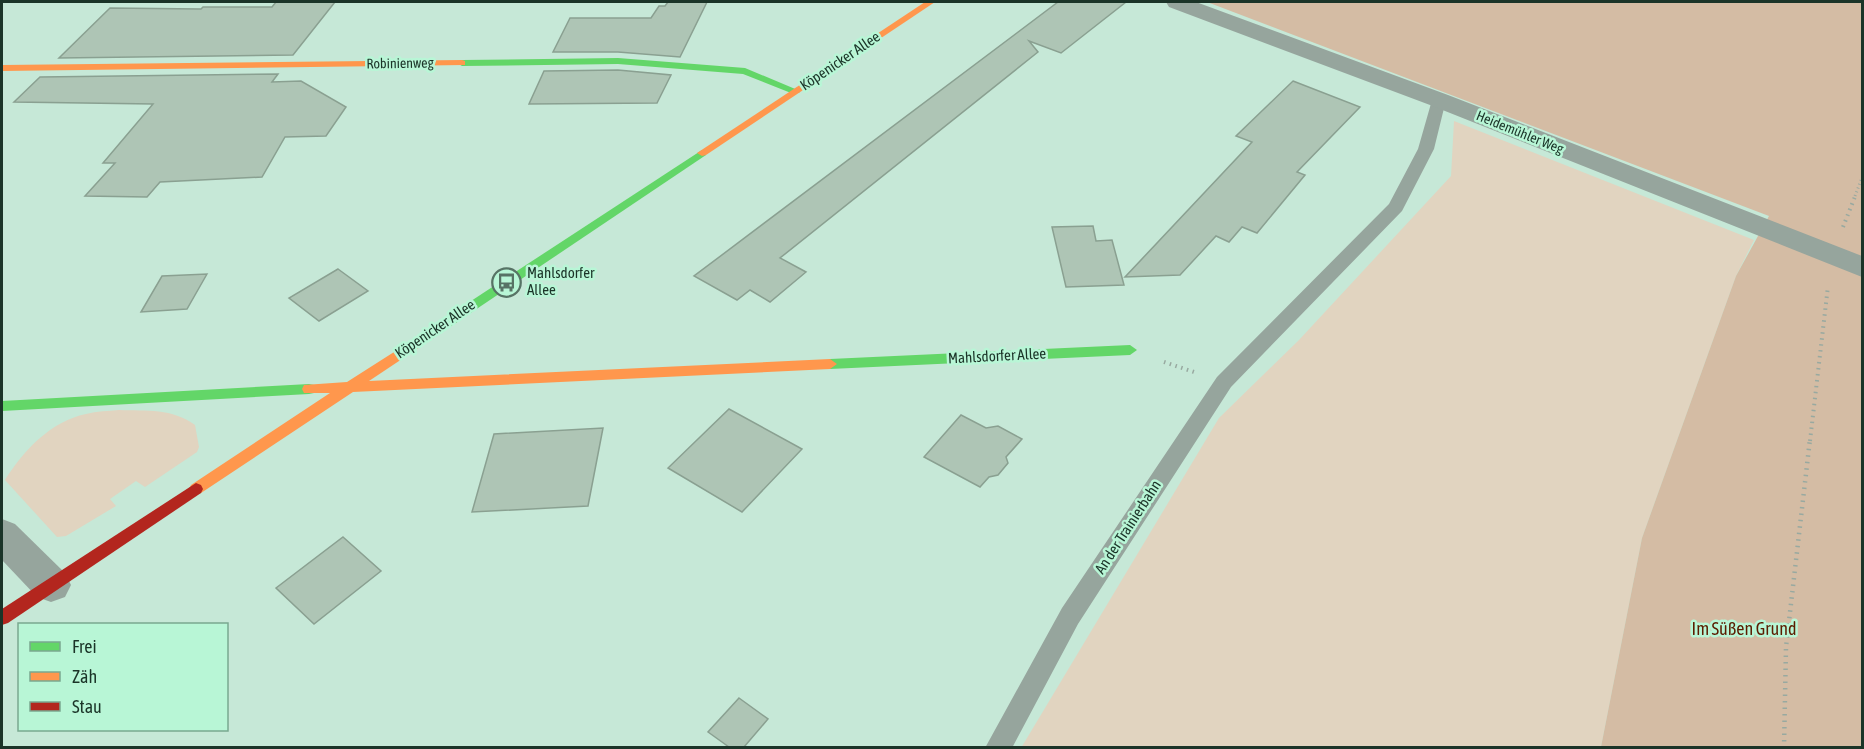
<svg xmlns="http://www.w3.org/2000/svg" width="1864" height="749" font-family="'Asap Condensed',sans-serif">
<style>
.green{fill:#e1d4c0}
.forest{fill:#d4bca4}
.building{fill:#aec5b5;stroke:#8aa091;stroke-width:1.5}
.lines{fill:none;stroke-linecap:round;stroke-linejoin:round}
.path-far2{stroke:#98a9a0;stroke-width:3;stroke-dasharray:1 3;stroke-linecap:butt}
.path-far1{stroke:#98a9a0;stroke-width:4;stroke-dasharray:1.5 4.5;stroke-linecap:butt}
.path{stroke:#98a9a0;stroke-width:4.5;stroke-dasharray:1.5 5;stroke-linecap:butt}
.lane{fill:#96a59d;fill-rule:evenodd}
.street{fill:#96a59d;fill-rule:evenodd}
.fast{fill:#63d668;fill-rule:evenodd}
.slow{fill:#ff974d;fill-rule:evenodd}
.jam{fill:#b3261e;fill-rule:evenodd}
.labels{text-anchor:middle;stroke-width:5;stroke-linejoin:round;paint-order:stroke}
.far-street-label{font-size:14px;fill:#1b3428;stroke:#b8f6d6}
.street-label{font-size:15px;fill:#1b3428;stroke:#b8f6d6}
.poi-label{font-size:15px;fill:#1b3428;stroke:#b8f6d6;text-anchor:start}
.near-park-label{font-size:18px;fill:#5b1c00;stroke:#b8f6d6}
</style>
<rect width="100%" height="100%" fill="#c6e8d7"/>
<g class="green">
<path d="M1454 121 1754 240 1736 276 1642 538 1601 747 1021 748 1219 418 1299 340 1451 176Z"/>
<path d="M119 410C147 411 172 408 195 425L199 447 197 452 145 487 136 481 110 499 116 506 66 536 57 537 5 480C23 451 51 421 86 414 97 411 108 411 119 410Z"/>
</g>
<path class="forest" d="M1207 2H1862V747H1601L1642 538 1736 276 1769 216Z"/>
<g class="building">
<path d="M276 2H335L293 55 59 58 110 8 201 9 203 7H272Z"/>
<path d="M668 2H707L680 57 618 52H553L570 18H651L659 6H665Z"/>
<path d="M1058 2H1126L1061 53 1029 41 1038 52 780 258 806 272 770 302 750 290 737 300 694 276Z"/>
<path d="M618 70 671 75 657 103 529 104 544 71Z"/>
<path d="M278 74 272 82 301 81 346 107 326 136 285 137 262 177 160 182 147 197 85 196 115 163H103L153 104 14 102 40 77Z"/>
<path d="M1293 81 1360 107 1297 172 1305 175 1257 233 1242 227 1229 242 1216 236 1180 275 1125 277 1252 142 1236 136Z"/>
<path d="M1093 226 1096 241 1112 240 1124 285 1066 287 1052 227Z"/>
<path d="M338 269 368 291 319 321 289 298Z"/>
<path d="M207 274 187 309 141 312 162 276Z"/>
<path d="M729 409 802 449 742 512 668 468Z"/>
<path d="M961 415 986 428 998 426 1022 439 1006 457 1008 463 998 475 989 477 980 487 924 457Z"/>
<path d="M603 428 588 506 472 512 494 434Z"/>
<path d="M343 537 381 571 314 624 276 588Z"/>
<path d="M739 698 768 719 744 747H729L708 732Z"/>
</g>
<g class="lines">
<path class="path-far2" d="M1855 196 1862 178"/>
<g class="path-far1">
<path d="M1843 227 1856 194"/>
<path d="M1164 362 1194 372"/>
<path d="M1810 441 1828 286"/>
</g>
<path class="path" d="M1784 748 1786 647 1810 439"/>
<path class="lane" d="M1439 96 1446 100 1434 149 1402 211 1231 387 1078 624 1012 748H985L1062 608 1217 377 1389 204 1418 149 1432 100Z"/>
<g class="street">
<path d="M1166 2H1196L1448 95 1862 256V277L1430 105 1169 7Z"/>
<path d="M2 519 15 524 65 573 71 585 65 597 51 602 37 597 2 560Z"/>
</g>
<g class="fast">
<path d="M618 58 745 68 800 91 799 93H791L743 74 618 64 462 66 457 63 462 60Z"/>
<path d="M702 150 706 151V155L432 339H422L420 336 422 333Z"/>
<path d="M1130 345 1137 350 1130 355 830 369 823 364 830 359Z"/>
<path d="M309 384 314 385 316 389 314 393 309 394 2 411V401Z"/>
</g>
<g class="slow">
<path d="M925 2H935L706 155 702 156 697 153Z"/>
<path d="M462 60 465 61V65L2 71V65Z"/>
<path d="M427 331 432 333 434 336 432 339 369 381 830 359 837 364 830 369 353 392 201 493 196 495 191 493 189 489 191 485 330 393H304L302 389 304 385 347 382Z"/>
</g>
<path class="jam" d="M196 483 201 485 203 489 201 493 8 623 2 625V609Z"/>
</g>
<defs>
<symbol id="bus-ring" viewBox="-11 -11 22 22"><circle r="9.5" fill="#b8f6d6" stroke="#577365" stroke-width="1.5"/><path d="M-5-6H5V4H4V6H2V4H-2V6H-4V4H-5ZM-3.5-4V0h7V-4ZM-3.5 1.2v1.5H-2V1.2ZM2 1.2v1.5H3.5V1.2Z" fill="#577365"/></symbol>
</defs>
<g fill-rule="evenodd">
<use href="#bus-ring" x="490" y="266" width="33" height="33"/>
</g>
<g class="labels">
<g class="far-street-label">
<text transform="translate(400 63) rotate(-1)" y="5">Robinienweg</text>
<text transform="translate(1520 132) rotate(22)" y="5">Heidemühler Weg</text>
</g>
<g class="street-label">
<text transform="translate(840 61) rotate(-34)" y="5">Köpenicker Allee</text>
<text transform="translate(435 329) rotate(-34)" y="5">Köpenicker Allee</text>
<text transform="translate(997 356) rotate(-3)" y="5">Mahlsdorfer Allee</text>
<text transform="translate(1128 527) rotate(-57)" y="5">An der Trainierbahn</text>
</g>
<g class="poi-label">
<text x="527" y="278">Mahlsdorfer<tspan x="527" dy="17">Allee</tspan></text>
</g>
<g class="near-park-label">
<text x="1744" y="635">Im Süßen Grund</text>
</g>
</g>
<rect width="1864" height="749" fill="none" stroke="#1b3428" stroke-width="6"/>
<rect x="18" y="623" width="210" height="108" fill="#b8f6d6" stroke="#79a890" stroke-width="1.5"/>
<rect x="30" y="642" width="30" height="9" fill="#63d668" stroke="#79a890" stroke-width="1.5"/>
<text x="72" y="653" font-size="18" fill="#1b3428">Frei</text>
<rect x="30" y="672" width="30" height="9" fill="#ff974d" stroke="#79a890" stroke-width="1.5"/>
<text x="72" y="683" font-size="18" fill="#1b3428">Zäh</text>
<rect x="30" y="702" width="30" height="9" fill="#b3261e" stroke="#79a890" stroke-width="1.5"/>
<text x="72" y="713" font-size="18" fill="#1b3428">Stau</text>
</svg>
